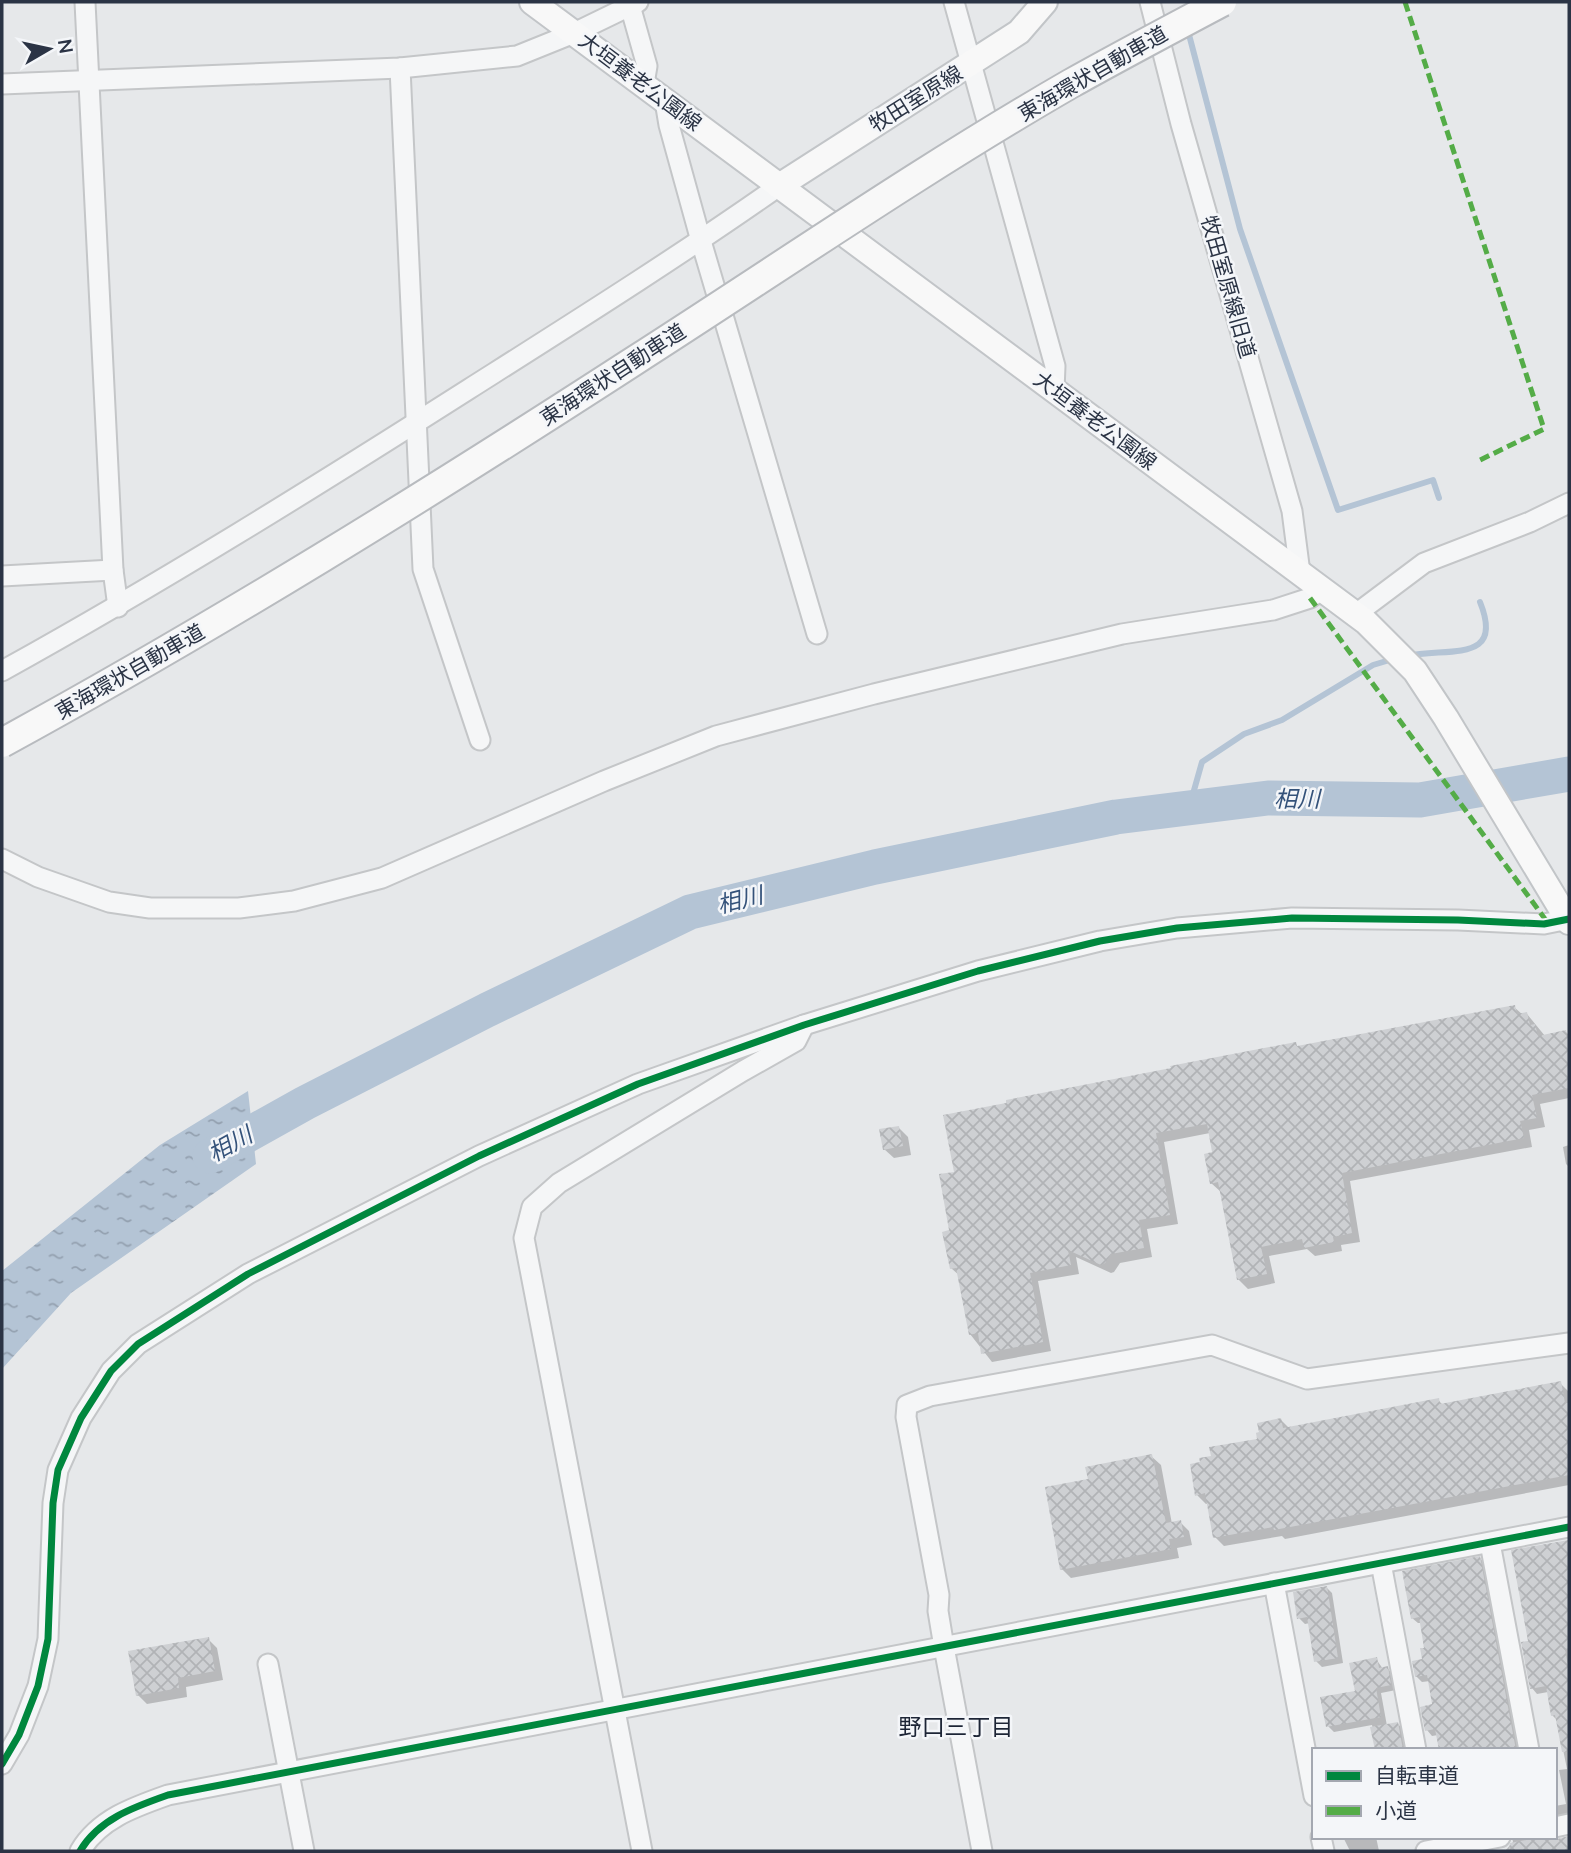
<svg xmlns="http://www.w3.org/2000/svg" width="1571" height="1853" font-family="Mulish,'Noto Sans JP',sans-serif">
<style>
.water{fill:url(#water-ripples)}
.shadow{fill:#0003}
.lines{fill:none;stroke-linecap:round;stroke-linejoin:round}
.stream{stroke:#b4c4d5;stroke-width:6}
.river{stroke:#b4c4d5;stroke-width:35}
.building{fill:url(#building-cross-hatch)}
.minor-casing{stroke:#c4c6c8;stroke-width:23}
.major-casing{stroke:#c2c5c8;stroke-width:28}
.minor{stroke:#f5f6f7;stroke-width:19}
.major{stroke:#f8f8f8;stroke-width:24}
.highway-bridge-casing{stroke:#b8bbbf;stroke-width:32;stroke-linecap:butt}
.highway-bridge{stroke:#f8f8f8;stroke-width:28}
.quiet{stroke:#54ac47;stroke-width:5;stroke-dasharray:10 5;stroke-linecap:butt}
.cycleway-casing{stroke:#f4f6f9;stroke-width:11}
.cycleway{stroke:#00873e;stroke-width:7}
.labels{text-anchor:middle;stroke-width:5;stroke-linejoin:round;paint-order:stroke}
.street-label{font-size:21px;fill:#2b3445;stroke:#f4f6f9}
.water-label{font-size:23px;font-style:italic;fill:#34527a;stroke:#f4f6f9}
.neighbourhood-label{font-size:23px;fill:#1d2536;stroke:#f4f6f9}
</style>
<defs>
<pattern id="water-ripples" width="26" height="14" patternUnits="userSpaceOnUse" patternTransform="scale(1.75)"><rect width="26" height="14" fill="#b4c4d5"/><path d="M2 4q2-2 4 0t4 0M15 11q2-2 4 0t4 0" fill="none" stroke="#93a0af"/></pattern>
<pattern id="building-cross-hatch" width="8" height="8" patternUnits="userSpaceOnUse" patternTransform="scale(1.75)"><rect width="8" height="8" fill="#ced0d3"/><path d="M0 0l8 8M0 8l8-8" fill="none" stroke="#b1b3b6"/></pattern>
</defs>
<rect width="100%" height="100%" fill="#e6e8ea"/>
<path class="water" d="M248 1091 256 1164 71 1293 2 1369V1271L160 1145Z"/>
<g class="shadow">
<path d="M1514 1007 1523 1015 1527 1014 1545 1036 1566 1032 1569 1035V1098L1540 1104 1545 1127 1529 1130 1532 1147 1350 1181 1360 1242 1341 1245 1342 1251 1315 1256 1307 1249 1269 1256 1275 1283 1248 1289 1238 1279 1221 1192 1211 1183 1214 1154 1210 1133 1164 1142 1178 1224 1147 1229 1152 1257 1120 1263 1114 1272 1111 1273 1076 1257 1079 1274 1038 1281 1051 1351 992 1362 970 1334 960 1276 951 1268V1232L956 1173 1295 1044 1299 1048Z"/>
<path d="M899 1128 908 1137 911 1155 894 1158 884 1149Z"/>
<path d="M1569 1145V1167L1566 1164 1563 1147Z"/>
<path d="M1560 1383 1569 1392V1485L1285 1539 1282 1536 1224 1546 1215 1537 1209 1503 1206 1504 1197 1495 1281 1420 1289 1428 1438 1400 1443 1405Z"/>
<path d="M1151 1456 1161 1465 1172 1524 1180 1522 1189 1531 1192 1545 1177 1548 1179 1558 1071 1578 1062 1569 1090 1480Z"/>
<path d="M1569 1542V1818L1555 1822V1806L1566 1804 1559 1770 1567 1769 1557 1720 1552 1715 1548 1692 1537 1694 1532 1688 1530 1642 1513 1552Z"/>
<path d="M1480 1558 1485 1564 1521 1750H1441L1438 1735 1432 1736 1427 1730 1434 1705 1430 1681 1422 1682 1416 1676 1424 1661 1426 1649 1421 1623H1418L1412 1618Z"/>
<path d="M1327 1588 1332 1593 1343 1663 1322 1667 1316 1661 1310 1623 1305 1624 1299 1618Z"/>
<path d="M208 1639 217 1648 223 1680 186 1687 187 1697 147 1704 138 1695Z"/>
<path d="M1376 1659 1383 1669 1387 1668 1393 1674 1396 1690 1381 1693 1387 1726 1398 1724 1403 1729 1407 1750H1377L1372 1725 1334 1732 1328 1726 1357 1692Z"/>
<path d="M1343 1837H1376L1379 1851H1350Z"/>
<path d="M1512 1837H1550L1557 1841 1569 1837V1851H1505L1513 1842Z"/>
</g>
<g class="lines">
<g class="stream">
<path d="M1187 27 1240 229 1338 510 1433 480 1439 498"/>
<path d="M1407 656C1448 647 1505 664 1480 602"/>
<path d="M1189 808 1202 762 1244 734 1282 720 1373 665 1393 659"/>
</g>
<path class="river" d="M210 1156 305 1103 487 1010 690 912 875 867 1116 817 1268 798 1420 800 1569 774"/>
</g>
<g class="building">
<path d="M1515 1005 1517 1014 1527 1012 1530 1025 1535 1024 1538 1036 1566 1030 1569 1045V1088L1532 1095 1537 1118 1520 1121 1524 1138 1342 1173 1352 1233 1333 1237 1334 1242 1304 1248 1302 1239 1261 1247 1267 1274 1237 1280 1218 1182 1210 1184 1204 1154 1212 1152 1207 1124 1156 1133 1170 1215 1139 1220 1144 1248 1111 1254 1105 1263 1101 1265 1068 1250 1071 1265 1030 1273 1043 1342 981 1354 978 1333 969 1335 956 1268 950 1269 942 1232 949 1230 939 1174 954 1172 943 1115 1006 1103V1100L1171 1068 1170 1066 1296 1042 1297 1046Z"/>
<path d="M899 1126 903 1146 883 1150 879 1129Z"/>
<path d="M1561 1381 1565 1403H1569V1475L1274 1530 1273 1527 1213 1538 1205 1493 1195 1496 1190 1464 1200 1462 1199 1458 1211 1456 1209 1447 1257 1439 1256 1433 1259 1432 1257 1423 1281 1418 1283 1428 1439 1398 1440 1404Z"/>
<path d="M1152 1454 1166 1523 1181 1520 1184 1537 1169 1539 1171 1549 1060 1570 1045 1487 1088 1479 1085 1467Z"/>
<path d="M1569 1540V1648L1565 1649 1569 1672V1752H1562L1555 1715 1551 1716 1546 1686 1530 1689 1521 1642 1528 1641 1511 1550Z"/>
<path d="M1480 1556 1516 1750H1439L1435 1729 1425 1731 1420 1707 1432 1704 1427 1675 1415 1677 1412 1661 1422 1659 1420 1648H1424L1419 1617 1411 1619 1402 1571Z"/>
<path d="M1327 1586 1338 1658 1314 1662 1307 1617 1297 1619 1293 1592Z"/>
<path d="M209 1637 215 1671 178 1678 179 1688 136 1696 128 1651Z"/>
<path d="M1377 1657 1379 1668 1388 1666 1391 1685 1376 1688 1381 1717 1326 1727 1320 1697 1355 1691 1349 1663Z"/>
<path d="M1398 1722 1403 1750H1375L1370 1727Z"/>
<path d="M1569 1836V1851H1509L1510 1843 1542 1837 1557 1839Z"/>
</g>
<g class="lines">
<defs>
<g id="minor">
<path d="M85 2 113 570 118 607"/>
<path d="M629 2 647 66 644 84"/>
<path d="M954 2 1055 366 1054 390"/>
<path d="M1150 2 1181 124 1292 511 1300 573"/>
<path d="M400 68 423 569 480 740"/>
<path d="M2 84 400 68 517 56 574 33 638 2"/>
<path d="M665 101 669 125 701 241 817 634"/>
<path d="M2 576 113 570"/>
<path d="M1356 614 1424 563 1530 522 1569 503"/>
<path d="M2 671C161 583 315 487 469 389 573 323 678 257 779 186"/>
<path d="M2 859 38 877 109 902 150 908H239L294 901 382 878 604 781 716 736 874 694 1122 634 1273 610 1310 598 1322 589"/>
<path d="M1490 1543 1529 1750"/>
<path d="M1381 1563 1416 1750"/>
<path d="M1274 1583 1314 1796"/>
<path d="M268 1664 304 1851"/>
<path d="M2 1764 19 1735 38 1686 48 1639 53 1503 58 1470 81 1418 111 1371 138 1344 248 1274 479 1156 638 1084 804 1025 978 971 1100 941 1177 928 1292 918 1458 920 1544 924 1569 919"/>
<path d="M1555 1827 1569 1824"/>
<path d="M1321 1837 1324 1851"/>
<path d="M80 1851C99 1819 134 1807 168 1795L1569 1527"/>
<path d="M642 1851 524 1238 532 1207 559 1183 743 1071 796 1041 804 1025"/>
<path d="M982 1851 944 1647 938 1611 939 1595 906 1417 907 1405 930 1396 1212 1345 1307 1379 1569 1343"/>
<path d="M1426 1851 1500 1837"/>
</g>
<g id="major">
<path d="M532 2 1366 622 1415 671 1446 718 1569 922"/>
<path d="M779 186 1019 32 1045 2"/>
</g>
</defs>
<use href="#minor" class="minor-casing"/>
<use href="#major" class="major-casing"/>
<use href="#minor" class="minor"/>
<use href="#major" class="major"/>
<defs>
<path id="highway-bridge" d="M2 743C218 625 427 495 634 361 779 268 921 170 1070 84 1120 56 1171 29 1222 2"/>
</defs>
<use href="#highway-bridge" class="highway-bridge-casing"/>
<use href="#highway-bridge" class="highway-bridge"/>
<g class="quiet">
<path d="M1405 2 1544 429 1478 461"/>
<path d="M1310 598 1548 923"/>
</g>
<defs>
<g id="cycleway">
<path d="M2 1764 19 1735 38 1686 48 1639 53 1503 58 1470 81 1418 111 1371 138 1344 248 1274 479 1156 638 1084 804 1025 978 971 1100 941 1177 928 1292 918 1458 920 1544 924 1569 919"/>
<path d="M80 1851C99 1819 134 1807 168 1795L1569 1527"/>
</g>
</defs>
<use href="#cycleway" class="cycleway-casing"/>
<use href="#cycleway" class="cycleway"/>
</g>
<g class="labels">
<g class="street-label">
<text transform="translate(1093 74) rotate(-30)" y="7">東海環状自動車道</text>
<text transform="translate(640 82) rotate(37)" y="7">大垣養老公園線</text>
<text transform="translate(916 99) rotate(-32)" y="7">牧田室原線</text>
<text transform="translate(1228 287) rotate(74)" y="7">牧田室原線旧道</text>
<text transform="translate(613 375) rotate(-33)" y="7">東海環状自動車道</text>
<text transform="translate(1095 421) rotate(37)" y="7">大垣養老公園線</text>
<text transform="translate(130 672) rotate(-30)" y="7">東海環状自動車道</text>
</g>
<g class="water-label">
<text x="1297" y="807">相川</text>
<text transform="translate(740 900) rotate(-14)" y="8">相川</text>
<text transform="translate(230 1144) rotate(-29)" y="8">相川</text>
</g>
<g class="neighbourhood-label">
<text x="956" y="1735">野口三丁目</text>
</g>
</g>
<rect width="1571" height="1853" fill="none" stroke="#2b3445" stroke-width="7"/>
<rect x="1312" y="1748" width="245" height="91" fill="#f4f6f9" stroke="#a4a8b1" stroke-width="2"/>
<rect x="1326" y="1771" width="35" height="10" fill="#00873e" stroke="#a4a8b1" stroke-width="2"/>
<text x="1375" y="1783" font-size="21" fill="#2b3445">自転車道</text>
<rect x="1326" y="1806" width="35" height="10" fill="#54ac47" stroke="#a4a8b1" stroke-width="2"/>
<text x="1375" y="1818" font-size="21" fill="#2b3445">小道</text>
<g transform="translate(49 49) rotate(81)" stroke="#f4f6f9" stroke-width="5" paint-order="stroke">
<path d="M0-5L12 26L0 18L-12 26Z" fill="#2b3445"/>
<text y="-10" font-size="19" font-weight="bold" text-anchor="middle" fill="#2b3445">N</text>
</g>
</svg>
